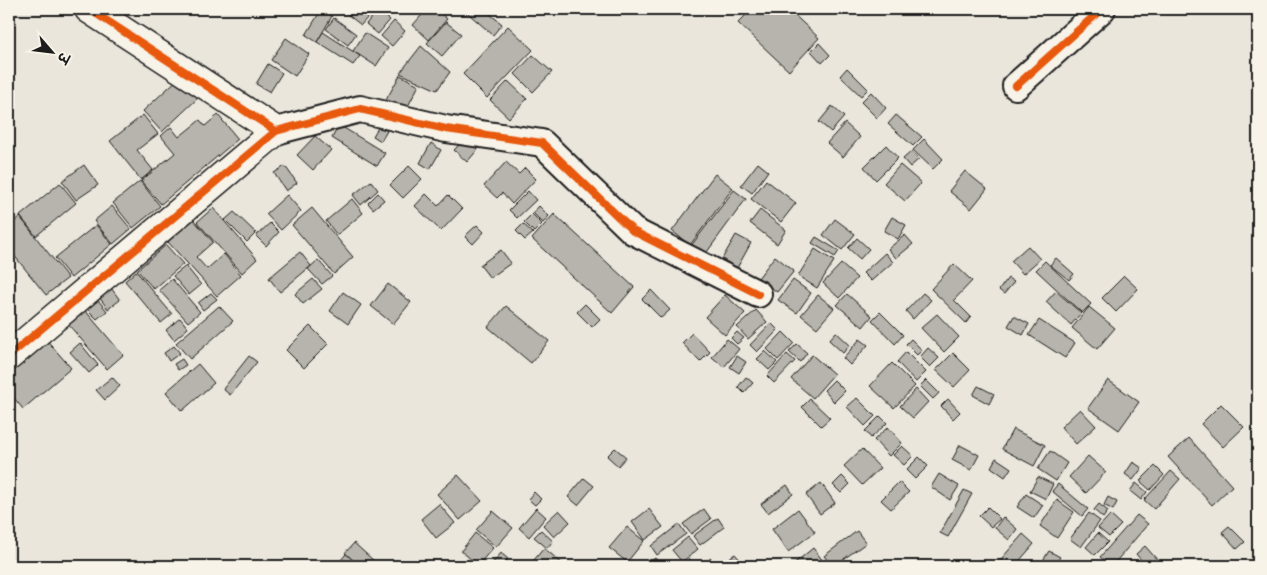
<svg xmlns="http://www.w3.org/2000/svg" width="1267" height="575" font-family="Mynerve,'Playpen Sans Deva',sans-serif">
<style>
.building{fill:#b6b4ac;stroke:#1c1c1c}
.lines{fill:none;stroke-linecap:round;stroke-linejoin:round}
.street-casing{stroke:#1c1c1c;stroke-width:30}
.secondary-casing{stroke:#1c1c1c;stroke-width:31}
.street{stroke:#f7f3e8;stroke-width:26}
.secondary{stroke:#f7f3e8;stroke-width:28}
.cycleway-casing{stroke:#f7f3e8;stroke-width:11}
.cycleway{stroke:#e8590c;stroke-width:8}
</style>
<rect width="100%" height="100%" fill="#eae6dc"/>
<filter id="ink" filterUnits="userSpaceOnUse"><feTurbulence type="fractalNoise" baseFrequency=".02" numOctaves="2"/><feDisplacementMap in="SourceGraphic" scale="10" xChannelSelector="R" yChannelSelector="G"/><feConvolveMatrix kernelMatrix="1 2 1 2 8 2 1 2 1" color-interpolation-filters="sRGB"/></filter>
<g filter="url(#ink)">
<g class="building">
<path d="M345 9H375L361 25 343 11Z"/>
<path d="M427 9H436L447 19 429 40 413 25Z"/>
<path d="M463 9H484L502 24 493 35Z"/>
<path d="M752 9H788L819 38 789 71 738 23Z"/>
<path d="M321 10 332 16 317 42 306 35Z"/>
<path d="M378 10 390 20 378 34 366 24Z"/>
<path d="M334 18 356 34 348 45 326 29Z"/>
<path d="M394 21 405 31 392 46 381 36Z"/>
<path d="M446 22 461 34 442 56 427 43Z"/>
<path d="M508 26 533 50 487 98 463 74Z"/>
<path d="M323 32 360 56 353 65 317 42Z"/>
<path d="M365 33 388 48 376 66 353 51Z"/>
<path d="M286 38 309 54 295 76 271 60Z"/>
<path d="M819 43 830 55 822 63 811 51Z"/>
<path d="M421 46 450 72 437 90 400 73Z"/>
<path d="M533 55 552 72 533 92 515 74Z"/>
<path d="M268 64 282 73 270 92 256 84Z"/>
<path d="M847 68 868 89 861 96 840 76Z"/>
<path d="M400 75 419 85 406 110 386 100Z"/>
<path d="M179 78 198 98 162 132 143 111Z"/>
<path d="M508 81 527 99 509 118 490 100Z"/>
<path d="M871 92 886 108 877 118 861 102Z"/>
<path d="M832 106 844 117 831 132 819 122Z"/>
<path d="M143 115 158 134 137 150 153 170 141 180 110 141Z"/>
<path d="M218 115 238 139 161 204 141 181 175 153 161 136 171 127 179 137 200 120 205 126Z"/>
<path d="M896 115 922 137 913 146 888 124Z"/>
<path d="M845 123 860 137 843 157 827 143Z"/>
<path d="M339 125 385 153 377 166 332 138Z"/>
<path d="M379 126 387 131 381 141 373 136Z"/>
<path d="M315 136 331 150 313 170 297 155Z"/>
<path d="M468 136 480 147 467 162 454 150Z"/>
<path d="M924 139 943 159 933 169 913 150Z"/>
<path d="M431 143 441 150 430 169 420 163Z"/>
<path d="M886 145 898 158 876 180 864 167Z"/>
<path d="M912 151 919 159 910 167 903 159Z"/>
<path d="M506 162 519 174 525 168 536 179 512 204 502 193 497 198 484 186Z"/>
<path d="M758 163 768 171 752 193 741 185Z"/>
<path d="M84 165 98 185 76 200 62 181Z"/>
<path d="M900 165 921 183 905 201 884 183Z"/>
<path d="M285 166 297 183 286 191 274 173Z"/>
<path d="M409 166 422 179 403 198 390 185Z"/>
<path d="M965 171 987 189 971 209 949 191Z"/>
<path d="M715 174 733 188 690 245 672 231Z"/>
<path d="M766 180 796 203 781 222 751 199Z"/>
<path d="M140 181 160 206 133 228 113 203Z"/>
<path d="M371 181 378 190 361 205 353 195Z"/>
<path d="M60 183 76 203 36 236 20 216Z"/>
<path d="M734 190 746 199 704 256 691 246Z"/>
<path d="M528 191 536 200 517 218 509 210Z"/>
<path d="M378 193 384 200 373 209 368 203Z"/>
<path d="M426 194 438 206 448 195 462 209 441 231 415 206Z"/>
<path d="M287 195 301 211 281 230 266 214Z"/>
<path d="M352 199 363 213 337 235 326 221Z"/>
<path d="M112 206 131 229 113 244 94 221Z"/>
<path d="M539 206 549 216 543 223 533 213Z"/>
<path d="M213 208 257 259 242 273 197 222Z"/>
<path d="M312 208 353 257 334 274 292 225Z"/>
<path d="M760 210 786 230 777 244 750 223Z"/>
<path d="M234 212 256 233 247 242 225 220Z"/>
<path d="M532 214 542 224 534 232 524 222Z"/>
<path d="M554 214 634 287 612 313 532 239Z"/>
<path d="M20 217 68 278 46 295 9 249V226Z"/>
<path d="M892 217 906 225 898 239 884 231Z"/>
<path d="M193 219 213 242 196 257 207 269 224 254 241 275 217 296 168 242Z"/>
<path d="M835 219 855 234 842 250 823 235Z"/>
<path d="M270 223 279 232 266 246 256 236Z"/>
<path d="M523 224 533 233 525 240 516 231Z"/>
<path d="M96 225 112 244 71 278 55 258Z"/>
<path d="M477 225 484 232 473 244 465 236Z"/>
<path d="M736 235 751 243 737 268 722 259Z"/>
<path d="M905 235 913 244 896 258 888 249Z"/>
<path d="M816 237 839 251 835 257 812 243Z"/>
<path d="M857 238 869 249 860 259 848 248Z"/>
<path d="M166 245 183 264 154 289 137 270Z"/>
<path d="M1028 246 1040 259 1023 274 1011 261Z"/>
<path d="M815 249 834 261 817 288 798 276Z"/>
<path d="M501 250 511 263 490 278 480 265Z"/>
<path d="M300 252 311 266 280 292 269 278Z"/>
<path d="M885 253 893 262 871 281 863 273Z"/>
<path d="M775 256 794 271 777 292 758 278Z"/>
<path d="M1056 258 1074 274 1069 280 1050 265Z"/>
<path d="M318 260 332 276 322 284 308 269Z"/>
<path d="M1045 261 1091 304 1082 313 1036 270Z"/>
<path d="M841 264 857 278 839 298 823 283Z"/>
<path d="M954 264 972 281 954 300 971 317 966 323 931 289Z"/>
<path d="M186 266 201 285 189 295 173 276Z"/>
<path d="M136 271 172 314 161 323 125 281Z"/>
<path d="M1124 276 1138 289 1116 312 1102 298Z"/>
<path d="M1008 278 1014 282 1004 294 999 290Z"/>
<path d="M172 279 200 312 188 322 159 290Z"/>
<path d="M313 279 322 289 303 304 295 294Z"/>
<path d="M793 280 811 293 797 313 778 300Z"/>
<path d="M388 284 411 302 393 324 371 306Z"/>
<path d="M111 288 120 300 108 309 99 297Z"/>
<path d="M651 290 670 310 661 318 642 299Z"/>
<path d="M1056 291 1081 313 1071 325 1046 302Z"/>
<path d="M343 292 361 305 348 324 330 311Z"/>
<path d="M211 293 217 299 203 310 198 303Z"/>
<path d="M923 293 931 300 913 319 906 311Z"/>
<path d="M847 294 872 316 863 327 837 305Z"/>
<path d="M725 295 745 313 725 335 705 317Z"/>
<path d="M818 295 834 308 817 328 801 315Z"/>
<path d="M97 299 107 311 97 319 86 308Z"/>
<path d="M585 304 600 319 592 327 577 312Z"/>
<path d="M219 306 233 321 190 359 176 343Z"/>
<path d="M506 306 549 341 531 363 488 327Z"/>
<path d="M1089 307 1115 328 1097 349 1072 328Z"/>
<path d="M83 308 123 355 107 369 67 323Z"/>
<path d="M756 310 767 322 748 339 737 327Z"/>
<path d="M880 312 903 335 895 344 872 320Z"/>
<path d="M937 314 959 337 944 352 921 328Z"/>
<path d="M1014 316 1029 324 1023 335 1008 326Z"/>
<path d="M180 318 188 328 174 340 166 330Z"/>
<path d="M1039 320 1075 343 1065 358 1029 335Z"/>
<path d="M771 323 778 330 757 352 750 345Z"/>
<path d="M310 326 328 344 304 368 286 350Z"/>
<path d="M737 332 744 338 737 344 731 338Z"/>
<path d="M783 332 794 343 778 360 767 349Z"/>
<path d="M836 332 850 345 843 353 829 340Z"/>
<path d="M692 333 710 352 700 362 682 343Z"/>
<path d="M45 338 71 368 23 409 9 392V370Z"/>
<path d="M727 339 739 349 724 367 712 357Z"/>
<path d="M860 339 868 345 850 365 843 358Z"/>
<path d="M911 339 922 350 917 355 906 344Z"/>
<path d="M80 343 98 365 89 373 70 352Z"/>
<path d="M797 344 807 353 800 362 789 352Z"/>
<path d="M174 346 180 353 169 361 164 353Z"/>
<path d="M928 348 939 358 930 367 920 357Z"/>
<path d="M765 351 777 362 769 370 757 359Z"/>
<path d="M906 352 926 372 916 382 897 362Z"/>
<path d="M953 353 970 370 954 387 936 370Z"/>
<path d="M787 354 795 361 774 383 767 376Z"/>
<path d="M812 355 834 374 813 398 791 379Z"/>
<path d="M249 356 257 362 230 395 223 389Z"/>
<path d="M737 356 746 362 739 373 730 367Z"/>
<path d="M182 359 186 365 178 370 174 364Z"/>
<path d="M892 363 915 386 894 408 870 386Z"/>
<path d="M198 364 214 383 182 411 166 392Z"/>
<path d="M112 377 120 386 105 400 96 390Z"/>
<path d="M746 377 753 383 744 393 738 387Z"/>
<path d="M834 380 845 391 834 402 824 390Z"/>
<path d="M926 380 939 393 933 399 920 386Z"/>
<path d="M1108 380 1139 402 1119 430 1088 408Z"/>
<path d="M978 386 994 394 989 404 973 395Z"/>
<path d="M916 389 928 402 913 418 900 406Z"/>
<path d="M857 398 875 416 865 426 847 407Z"/>
<path d="M810 399 830 418 821 426 802 407Z"/>
<path d="M948 399 960 412 953 419 941 406Z"/>
<path d="M1221 404 1244 427 1223 447 1201 424Z"/>
<path d="M1080 409 1096 426 1076 444 1061 427Z"/>
<path d="M880 416 887 423 871 438 865 431Z"/>
<path d="M888 427 902 443 889 456 874 440Z"/>
<path d="M1013 429 1045 445 1034 466 1002 449Z"/>
<path d="M1189 438 1232 486 1212 505 1168 457Z"/>
<path d="M960 445 979 455 971 470 952 460Z"/>
<path d="M902 446 913 456 904 465 893 455Z"/>
<path d="M615 448 626 457 618 466 607 456Z"/>
<path d="M862 449 880 468 862 485 844 466Z"/>
<path d="M1050 451 1067 463 1056 481 1038 469Z"/>
<path d="M1088 456 1106 472 1086 493 1069 477Z"/>
<path d="M919 457 928 466 915 479 906 470Z"/>
<path d="M996 458 1011 468 1005 477 991 467Z"/>
<path d="M1133 462 1142 468 1133 480 1125 474Z"/>
<path d="M1155 466 1164 475 1150 490 1140 481Z"/>
<path d="M1171 471 1180 479 1154 509 1144 500Z"/>
<path d="M939 474 959 486 950 500 931 487Z"/>
<path d="M458 475 482 501 460 520 437 494Z"/>
<path d="M842 476 850 484 841 493 833 485Z"/>
<path d="M1038 477 1053 484 1046 499 1030 491Z"/>
<path d="M584 478 594 486 578 505 568 497Z"/>
<path d="M899 482 909 492 891 509 881 500Z"/>
<path d="M821 483 835 503 820 514 806 495Z"/>
<path d="M1136 483 1147 492 1141 500 1130 491Z"/>
<path d="M1058 484 1088 509 1082 516 1052 491Z"/>
<path d="M787 485 793 494 768 513 761 504Z"/>
<path d="M964 490 972 494 948 537 940 533Z"/>
<path d="M534 492 541 499 535 505 528 499Z"/>
<path d="M1026 494 1043 505 1034 518 1017 507Z"/>
<path d="M1108 497 1117 502 1113 510 1104 505Z"/>
<path d="M1057 500 1074 512 1057 538 1040 526Z"/>
<path d="M439 504 455 523 436 538 421 519Z"/>
<path d="M1099 504 1108 511 1103 518 1094 510Z"/>
<path d="M988 507 1000 519 991 527 979 516Z"/>
<path d="M536 508 546 517 529 537 519 528Z"/>
<path d="M649 509 663 527 645 540 632 522Z"/>
<path d="M704 509 711 519 691 534 683 524Z"/>
<path d="M798 509 815 532 788 552 772 529Z"/>
<path d="M559 510 570 522 554 537 543 525Z"/>
<path d="M493 511 513 528 496 547 476 530Z"/>
<path d="M1089 513 1100 521 1081 547 1070 539Z"/>
<path d="M1110 515 1121 525 1109 537 1098 528Z"/>
<path d="M1137 515 1148 524 1112 566H1111L1100 557Z"/>
<path d="M1003 517 1017 529 1009 540 995 528Z"/>
<path d="M718 518 724 527 700 545 693 536Z"/>
<path d="M679 524 686 534 657 555 651 546Z"/>
<path d="M1229 526 1245 542 1237 549 1222 532Z"/>
<path d="M627 527 644 541 627 562 609 548Z"/>
<path d="M541 530 553 541 547 548 534 537Z"/>
<path d="M857 531 866 543 834 566H832L824 556Z"/>
<path d="M475 533 493 548 478 565 461 551Z"/>
<path d="M1098 533 1108 542 1095 555 1086 547Z"/>
<path d="M1023 534 1034 544 1015 566H995Z"/>
<path d="M688 537 698 549 682 562 672 550Z"/>
<path d="M354 543 374 561 369 566H360L345 553Z"/>
<path d="M1145 546 1160 563 1156 566H1146L1136 554Z"/>
<path d="M544 548 564 565 563 566H529Z"/>
<path d="M813 548 823 561 816 566H791Z"/>
<path d="M1049 551 1060 557 1054 566H1048L1042 562Z"/>
<path d="M501 553 508 559 502 566H490Z"/>
<path d="M346 554 360 566H336Z"/>
<path d="M735 554 744 564 741 566H724L722 563Z"/>
<path d="M655 558 662 566H645Z"/>
<path d="M711 558 717 566H703L702 565Z"/>
</g>
<g class="lines">
<defs>
<g id="street">
<path d="M1016 86 1102 9"/>
<path d="M276 131 360 109 446 129 542 143 633 231 758 294"/>
</g>
<path id="secondary" d="M9 356 276 131 89 9"/>
</defs>
<use href="#street" class="street-casing"/>
<use href="#secondary" class="secondary-casing"/>
<use href="#street" class="street"/>
<use href="#secondary" class="secondary"/>
<defs>
<g id="cycleway">
<path d="M1016 86 1102 9"/>
<path d="M276 131 360 109 446 129 542 143 633 231 758 294"/>
<path d="M9 356 276 131 89 9"/>
</g>
</defs>
<use href="#cycleway" class="cycleway-casing"/>
<use href="#cycleway" class="cycleway"/>
</g>
</g>
<rect width="1267" height="575" fill="none" stroke="#f7f3e8" stroke-width="30"/>
<rect x="15" y="15" width="1237" height="545" fill="none" stroke="#1c1c1c" stroke-width="2" filter="url(#ink)"/>
<g transform="translate(52 52) rotate(118)" stroke="#f7f3e8" stroke-width="4" paint-order="stroke">
<path d="M0-4L9 19L0 12L-9 19Z" fill="#1c1c1c"/>
<text y="-8" font-size="14" font-weight="bold" text-anchor="middle" fill="#1c1c1c">उ</text>
</g>
</svg>
